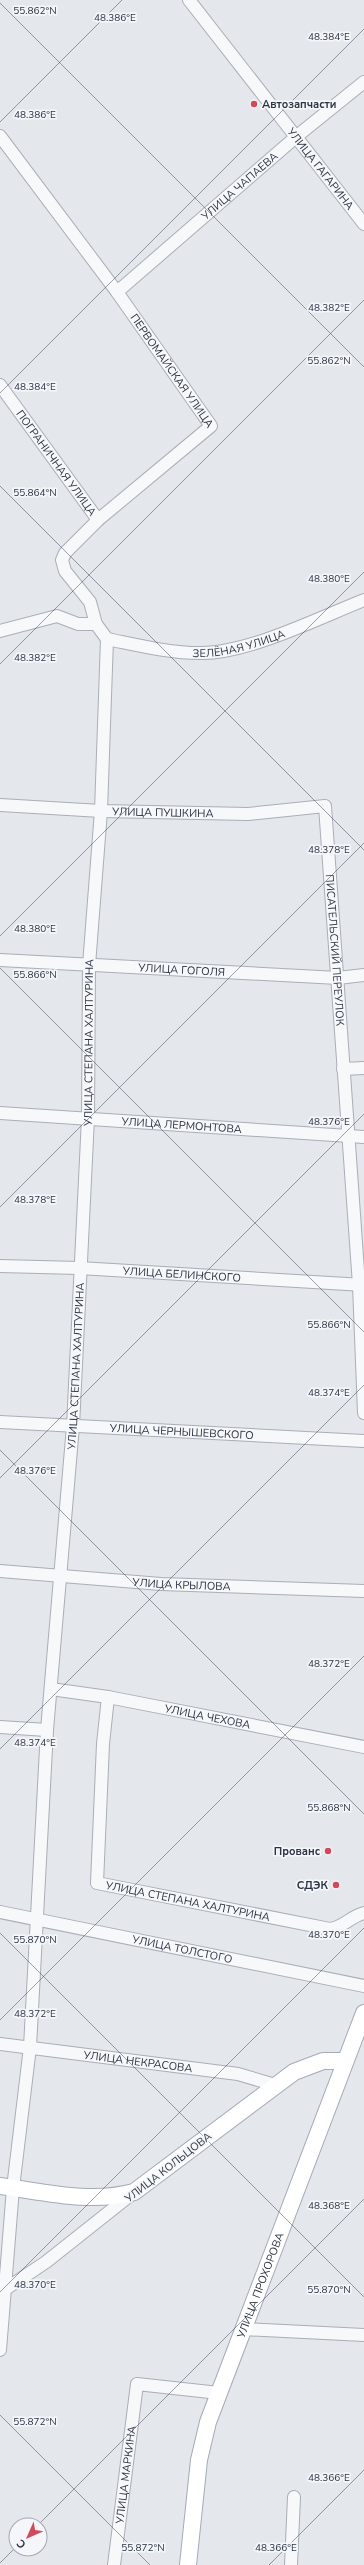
<svg xmlns="http://www.w3.org/2000/svg" width="364" height="2565" font-family="'Nunito Sans',sans-serif">
<style>
.lines{fill:none;stroke-linecap:round;stroke-linejoin:round}
.minor-casing{stroke:#a9aeb7;stroke-width:14}
.major-casing{stroke:#a3abb8;stroke-width:18}
.minor{stroke:#f7f8fa;stroke-width:12}
.major{stroke:#fff;stroke-width:16}
.ticks{fill:none;stroke:#2b3445;stroke-width:1;stroke-opacity:0.45}
.poi-dot{fill:#d1495b;stroke:#f4f6f9;stroke-width:1.5}
.labels{text-anchor:middle;stroke-width:3.5;stroke-linejoin:round;paint-order:stroke}
.poi-label{font-size:11px;font-weight:bold;fill:#2b3445;stroke:#f4f6f9;text-anchor:end}
.street-label{font-size:11px;fill:#2b3445;stroke:#f4f6f9}
.ticks-label{font-size:10px;text-anchor:middle;fill:#2b3445;stroke:#f4f6f9;stroke-width:3.5;stroke-linejoin:round;paint-order:stroke}
</style>
<rect width="100%" height="100%" fill="#e4e7ec"/>
<g class="lines">
<defs>
<g id="minor">
<path id="s1" d="M189 0 364 224"/>
<path id="s2" d="M0 136 117 292 211 426 98 520 65 553 62 560 65 571 90 602 96 624 107 639"/>
<path id="s3" d="M117 292 297 136 364 82"/>
<path id="s4" d="M0 385 98 520"/>
<path d="M0 631 57 616 78 624H96"/>
<path id="s5" d="M107 639C137 645 169 653 200 653 247 654 319 618 364 600"/>
<path id="s6" d="M0 805 101 811 248 814 325 806 359 1285 364 1413"/>
<path id="s7" d="M0 960 338 978 364 975"/>
<path d="M343 1069 364 1068"/>
<path id="s8" d="M0 1113 364 1137"/>
<path id="s9" d="M0 1266 79 1268 364 1285"/>
<path id="s10" d="M0 1422 364 1441"/>
<path id="s11" d="M0 1571 161 1584 364 1591"/>
<path id="s12" d="M51 1689 108 1697 364 1747"/>
<path id="s13" d="M108 1697 103 1744 97 1883 330 1929C344 1927 351 1916 364 1913"/>
<path d="M0 1727 47 1730"/>
<path id="s14" d="M0 1912 364 1986"/>
<path id="s15" d="M0 2044 238 2074 275 2085"/>
<path d="M1 2292 46 2262 133 2193"/>
<path d="M243 2329 364 2335"/>
<path id="s16" d="M0 2350 13 2188 30 2047 47 1730 73 1426 88 1118 89 965 101 811 107 639"/>
<path id="s17" d="M114 2565 137 2384 219 2393"/>
<path d="M291 2565 294 2497"/>
</g>
<g id="major">
<path d="M0 2186C45 2192 90 2204 134 2192L294 2072 323 2061H345"/>
<path id="s18" d="M188 2565 199 2460 208 2422 364 2013"/>
</g>
</defs>
<use href="#minor" class="minor-casing"/>
<use href="#major" class="major-casing"/>
<use href="#minor" class="minor"/>
<use href="#major" class="major"/>
</g>
<path class="ticks" d="M0 3 364 367M0 122 122 0M0 393 364 29M0 486 364 850M0 664 364 300M0 936 364 572M0 968 364 1332M0 1207 364 843M0 1450 364 1814M0 1478 364 1114M0 1749 364 1385M0 1933 364 2297M0 2020 364 1656M0 2292 364 1928M0 2415 150 2565M38 2525 364 2199M0 2563 16 2547M269 2565 364 2470"/>
<g class="poi-dot">
<circle cx="254" cy="104" r="4"/>
<circle cx="328" cy="1851" r="4"/>
<circle cx="336" cy="1885" r="4"/>
</g>
<g class="labels">
<g class="poi-label">
<text x="262" y="108" text-anchor="start">Автозапчасти</text>
<text x="320" y="1855">Прованс</text>
<text x="328" y="1889">СДЭК</text>
</g>
<g class="street-label">
<text dy="4" stroke="none"><textPath href="#s1" startOffset="214">УЛИЦА ГАГАРИНА</textPath></text>
<text dy="4" stroke="none"><textPath href="#s3" startOffset="162">УЛИЦА ЧАПАЕВА</textPath></text>
<text dy="4" stroke="none"><textPath href="#s2" startOffset="291">ПЕРВОМАЙСКАЯ УЛИЦА</textPath></text>
<text dy="4" stroke="none"><textPath href="#s4" startOffset="96">ПОГРАНИЧНАЯ УЛИЦА</textPath></text>
<text dy="4" stroke="none"><textPath href="#s5" startOffset="134">ЗЕЛЁНАЯ УЛИЦА</textPath></text>
<text dy="4" stroke="none"><textPath href="#s6" startOffset="163">УЛИЦА ПУШКИНА</textPath></text>
<text dy="4" stroke="none"><textPath href="#s6" startOffset="470">ПИСАТЕЛЬСКИЙ ПЕРЕУЛОК</textPath></text>
<text dy="4" stroke="none"><textPath href="#s7" startOffset="182">УЛИЦА ГОГОЛЯ</textPath></text>
<text dy="4" stroke="none"><textPath href="#s16" startOffset="1311">УЛИЦА СТЕПАНА ХАЛТУРИНА</textPath></text>
<text dy="4" stroke="none"><textPath href="#s8" startOffset="182">УЛИЦА ЛЕРМОНТОВА</textPath></text>
<text dy="4" stroke="none"><textPath href="#s9" startOffset="182">УЛИЦА БЕЛИНСКОГО</textPath></text>
<text dy="4" stroke="none"><textPath href="#s16" startOffset="987">УЛИЦА СТЕПАНА ХАЛТУРИНА</textPath></text>
<text dy="4" stroke="none"><textPath href="#s10" startOffset="182">УЛИЦА ЧЕРНЫШЕВСКОГО</textPath></text>
<text dy="4" stroke="none"><textPath href="#s11" startOffset="182">УЛИЦА КРЫЛОВА</textPath></text>
<text dy="4" stroke="none"><textPath href="#s12" startOffset="159">УЛИЦА ЧЕХОВА</textPath></text>
<text dy="4" stroke="none"><textPath href="#s13" startOffset="279">УЛИЦА СТЕПАНА ХАЛТУРИНА</textPath></text>
<text dy="4" stroke="none"><textPath href="#s14" startOffset="186">УЛИЦА ТОЛСТОГО</textPath></text>
<text dy="4" stroke="none"><textPath href="#s15" startOffset="139">УЛИЦА НЕКРАСОВА</textPath></text>
<text transform="translate(168 2167) rotate(-38)" y="4">УЛИЦА КОЛЬЦОВА</text>
<text dy="4" stroke="none"><textPath href="#s18" startOffset="291">УЛИЦА ПРОХОРОВА</textPath></text>
<text dy="4" stroke="none"><textPath href="#s17" startOffset="91">УЛИЦА МАРКИНА</textPath></text>
</g>
</g>
<g class="ticks-label">
<text x="35" y="14">55.862°N</text>
<text x="115" y="21">48.386°E</text>
<text x="329" y="40">48.384°E</text>
<text x="35" y="118">48.386°E</text>
<text x="329" y="311">48.382°E</text>
<text x="329" y="364">55.862°N</text>
<text x="35" y="390">48.384°E</text>
<text x="35" y="496">55.864°N</text>
<text x="329" y="582">48.380°E</text>
<text x="35" y="661">48.382°E</text>
<text x="329" y="853">48.378°E</text>
<text x="35" y="932">48.380°E</text>
<text x="35" y="978">55.866°N</text>
<text x="329" y="1125">48.376°E</text>
<text x="35" y="1203">48.378°E</text>
<text x="329" y="1328">55.866°N</text>
<text x="329" y="1396">48.374°E</text>
<text x="35" y="1474">48.376°E</text>
<text x="329" y="1667">48.372°E</text>
<text x="35" y="1746">48.374°E</text>
<text x="329" y="1811">55.868°N</text>
<text x="329" y="1938">48.370°E</text>
<text x="35" y="1943">55.870°N</text>
<text x="35" y="2017">48.372°E</text>
<text x="329" y="2209">48.368°E</text>
<text x="35" y="2288">48.370°E</text>
<text x="329" y="2293">55.870°N</text>
<text x="35" y="2425">55.872°N</text>
<text x="329" y="2481">48.366°E</text>
<text x="143" y="2551">55.872°N</text>
<text x="276" y="2551">48.366°E</text>
</g>
<g transform="translate(28 2537) rotate(225)"><circle r="19" fill="#f4f6f9" stroke="#a4a8b1"/>
<path d="M0-3L7 15L0 10L-7 15Z" fill="#d1495b"/>
<text y="-6" font-size="11" font-weight="bold" text-anchor="middle" fill="#2b3445">С</text>
</g>
</svg>
